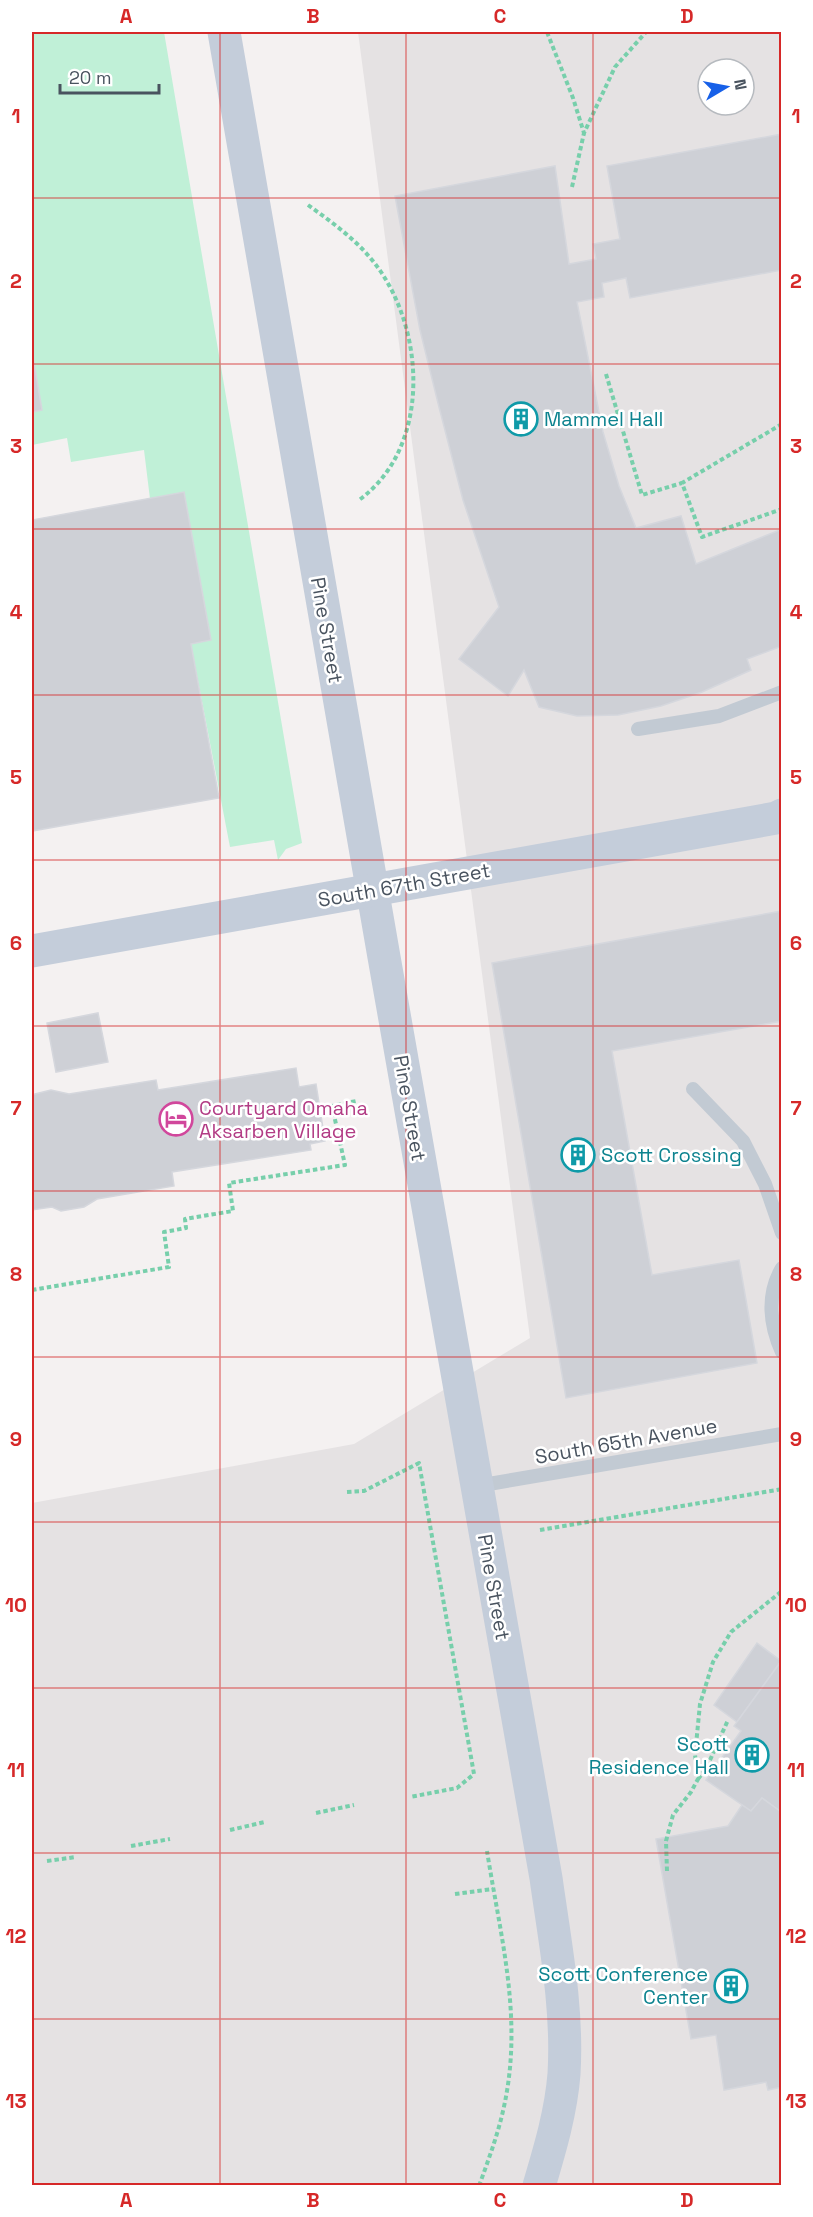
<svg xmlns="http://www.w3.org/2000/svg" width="813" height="2217" font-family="'Space Grotesk',sans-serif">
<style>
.education{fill:#e5e2e3;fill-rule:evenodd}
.green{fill:#c0f0d7}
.building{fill:#ced0d6;stroke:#d5d7dd;stroke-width:1.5}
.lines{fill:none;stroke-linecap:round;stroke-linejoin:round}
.path{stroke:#77cfab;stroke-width:4;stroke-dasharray:4.5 3;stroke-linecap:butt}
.lane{stroke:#c2cad3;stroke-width:14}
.secondary{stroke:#c4cdda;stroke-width:33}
.grid{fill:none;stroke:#d62828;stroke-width:1.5;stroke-opacity:0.55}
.labels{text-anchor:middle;stroke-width:5;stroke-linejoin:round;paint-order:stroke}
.culture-label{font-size:20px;fill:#0d838f;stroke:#fff;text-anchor:start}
.street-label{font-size:20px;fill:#49535f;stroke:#fff}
.hotel-label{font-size:20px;fill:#b23c85;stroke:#fff;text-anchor:start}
.neatline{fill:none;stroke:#d62828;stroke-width:2}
.grid-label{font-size:20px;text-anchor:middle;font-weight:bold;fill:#d62828}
</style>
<rect width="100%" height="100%" fill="#f4f1f1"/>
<path class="education" d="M358 32H781V2185L32 2186V1503L354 1444 530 1338ZM708 69H744V105H708Z"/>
<path class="green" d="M32 32H164L302 843 286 849 278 860 274 840 230 847 191 644 211 640 184 493 150 499 144 450 71 462 67 438 32 445V412L42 409 32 351Z"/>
<g class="building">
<path d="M782 134V270L630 298 626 278 602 283 604 297 577 302 603 432 619 486 636 528 681 516 696 564 782 529V646L747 659 751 670 702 692 661 706 618 715 577 716 539 707 524 670 508 696 459 659 499 607 463 500 439 407 420 330 395 196 555 166 569 264 596 259 593 244 620 239 607 166Z"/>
<path d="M32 351 42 410 32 412Z"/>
<path d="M184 492 211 640 191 644 219 798 32 831V520Z"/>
<path d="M782 911V1021L612 1051 652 1275 739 1260 757 1363 566 1398 492 963Z"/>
<path d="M98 1013 108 1062 56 1072 47 1023Z"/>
<path d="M296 1068 299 1087 316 1084 325 1141 310 1144 311 1150 172 1172 174 1186 97 1199 84 1207 61 1211 52 1207 32 1210V1096L35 1094 51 1090 69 1094 156 1080 158 1090Z"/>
<path d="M757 1643 781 1661 737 1722 714 1705Z"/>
<path d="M782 1660V1809L780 1811 762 1798 751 1811 706 1780 741 1731 734 1726Z"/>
<path d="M762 1798 780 1811 782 1809V2087L768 2090 766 2082 724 2090 716 2035 691 2039 656 1839 728 1826 742 1805 751 1811Z"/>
</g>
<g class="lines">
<g class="path">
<path d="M547 32 573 98 584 133 615 67 646 32"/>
<path d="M572 187 584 133"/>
<path d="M308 205C333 223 357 240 376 265 426 331 431 448 359 500"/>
<path d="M606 374 642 495 682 483"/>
<path d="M782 424 682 483 702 537 782 509"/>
<path d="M32 1290 169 1267 164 1232 186 1228 185 1219 233 1211 229 1183 345 1165 332 1106 356 1101"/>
<path d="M347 1492 364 1491 419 1463 474 1774 457 1788 410 1797"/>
<path d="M540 1530 782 1489"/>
<path d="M698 1779 706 1769 728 1720"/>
<path d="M316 1813 354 1805"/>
<path d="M230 1830 265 1822"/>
<path d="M131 1846 170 1839"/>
<path d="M47 1861 76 1857"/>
<path d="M667 1871 666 1841 673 1815 691 1792 698 1779 695 1755 700 1704 713 1662 731 1632 782 1591"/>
<path d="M455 1894 493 1889"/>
<path d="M479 2186C488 2161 497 2137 503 2111 524 2021 501 1940 487 1851"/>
</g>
<g class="lane">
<path d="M638 729 719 716 782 692"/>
<path d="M693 1089 743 1141 765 1184 782 1233"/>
<path d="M782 1268C766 1295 770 1326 782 1352"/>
<path d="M477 1486 782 1434"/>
</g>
<g class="secondary">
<path d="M224 32 384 957 546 1878C555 1943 568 2008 564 2074 561 2112 550 2149 539 2186"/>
<path d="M32 951 776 818 782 815"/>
</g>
</g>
<path class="grid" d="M220 32V2186M406 32V2186M593 32V2186M32 198H782M32 364H782M32 529H782M32 695H782M32 860H782M32 1026H782M32 1191H782M32 1357H782M32 1522H782M32 1688H782M32 1853H782M32 2019H782"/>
<defs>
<symbol id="building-ring" viewBox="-11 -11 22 22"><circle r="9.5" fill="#fff" stroke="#0f9aa8" stroke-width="1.5"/><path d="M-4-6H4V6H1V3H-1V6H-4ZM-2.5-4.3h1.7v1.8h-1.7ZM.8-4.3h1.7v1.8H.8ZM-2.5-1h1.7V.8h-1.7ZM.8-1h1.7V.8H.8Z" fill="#0f9aa8"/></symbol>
<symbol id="hotel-ring" viewBox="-11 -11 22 22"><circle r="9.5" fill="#fff" stroke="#d1479c" stroke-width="1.5"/><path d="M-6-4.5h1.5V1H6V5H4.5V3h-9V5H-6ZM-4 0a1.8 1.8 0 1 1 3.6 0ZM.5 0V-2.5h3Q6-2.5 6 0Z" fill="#d1479c"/></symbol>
</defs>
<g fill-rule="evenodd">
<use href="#building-ring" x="502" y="400" width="38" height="38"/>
<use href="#hotel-ring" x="157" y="1100" width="38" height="38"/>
<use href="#building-ring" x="559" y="1136" width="38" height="38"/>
<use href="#building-ring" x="733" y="1736" width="38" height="38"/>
<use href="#building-ring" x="712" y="1967" width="38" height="38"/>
</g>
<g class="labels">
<g class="culture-label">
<text x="544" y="426">Mammel Hall</text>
<text x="601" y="1162">Scott Crossing</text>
<text x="729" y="1751" text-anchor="end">Scott<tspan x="729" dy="23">Residence Hall</tspan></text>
<text x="708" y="1981" text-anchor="end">Scott Conference<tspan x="708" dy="23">Center</tspan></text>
</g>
<g class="street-label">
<text transform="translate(327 630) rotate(80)" y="7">Pine Street</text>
<text transform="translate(404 885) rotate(-10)" y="7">South 67th Street</text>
<text transform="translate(410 1108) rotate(80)" y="7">Pine Street</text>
<text transform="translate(626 1441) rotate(-10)" y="7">South 65th Avenue</text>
<text transform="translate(494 1587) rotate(80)" y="7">Pine Street</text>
</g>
<g class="hotel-label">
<text x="199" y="1115">Courtyard Omaha<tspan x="199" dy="23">Aksarben Village</tspan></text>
</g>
</g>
<rect width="813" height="2217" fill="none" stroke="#ffffff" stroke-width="66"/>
<g transform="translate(726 87) rotate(80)"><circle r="28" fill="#ffffff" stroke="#b6babf" stroke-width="1.5"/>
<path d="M0-4.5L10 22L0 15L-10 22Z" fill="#1760e8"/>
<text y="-9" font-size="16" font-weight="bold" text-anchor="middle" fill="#49535f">N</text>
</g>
<path d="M60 84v9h99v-9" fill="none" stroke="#49535f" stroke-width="3"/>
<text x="69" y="84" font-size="18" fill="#49535f" stroke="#ffffff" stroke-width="4.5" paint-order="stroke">20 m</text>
<rect x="33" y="33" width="747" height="2151" class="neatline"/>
<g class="grid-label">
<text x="126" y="23">A</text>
<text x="313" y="23">B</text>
<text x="500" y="23">C</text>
<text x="687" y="23">D</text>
<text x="16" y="123">1</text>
<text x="796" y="123">1</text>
<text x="16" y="288">2</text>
<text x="796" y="288">2</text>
<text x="16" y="453">3</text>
<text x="796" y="453">3</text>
<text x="16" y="619">4</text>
<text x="796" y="619">4</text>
<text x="16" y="784">5</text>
<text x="796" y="784">5</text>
<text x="16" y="950">6</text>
<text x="796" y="950">6</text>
<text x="16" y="1115">7</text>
<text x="796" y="1115">7</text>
<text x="16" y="1281">8</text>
<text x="796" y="1281">8</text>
<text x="16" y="1446">9</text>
<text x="796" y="1446">9</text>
<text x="16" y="1612">10</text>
<text x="796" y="1612">10</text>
<text x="16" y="1777">11</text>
<text x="796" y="1777">11</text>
<text x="16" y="1943">12</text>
<text x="796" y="1943">12</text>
<text x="16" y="2108">13</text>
<text x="796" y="2108">13</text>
<text x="126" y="2207">A</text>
<text x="313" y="2207">B</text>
<text x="500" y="2207">C</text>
<text x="687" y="2207">D</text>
</g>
</svg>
